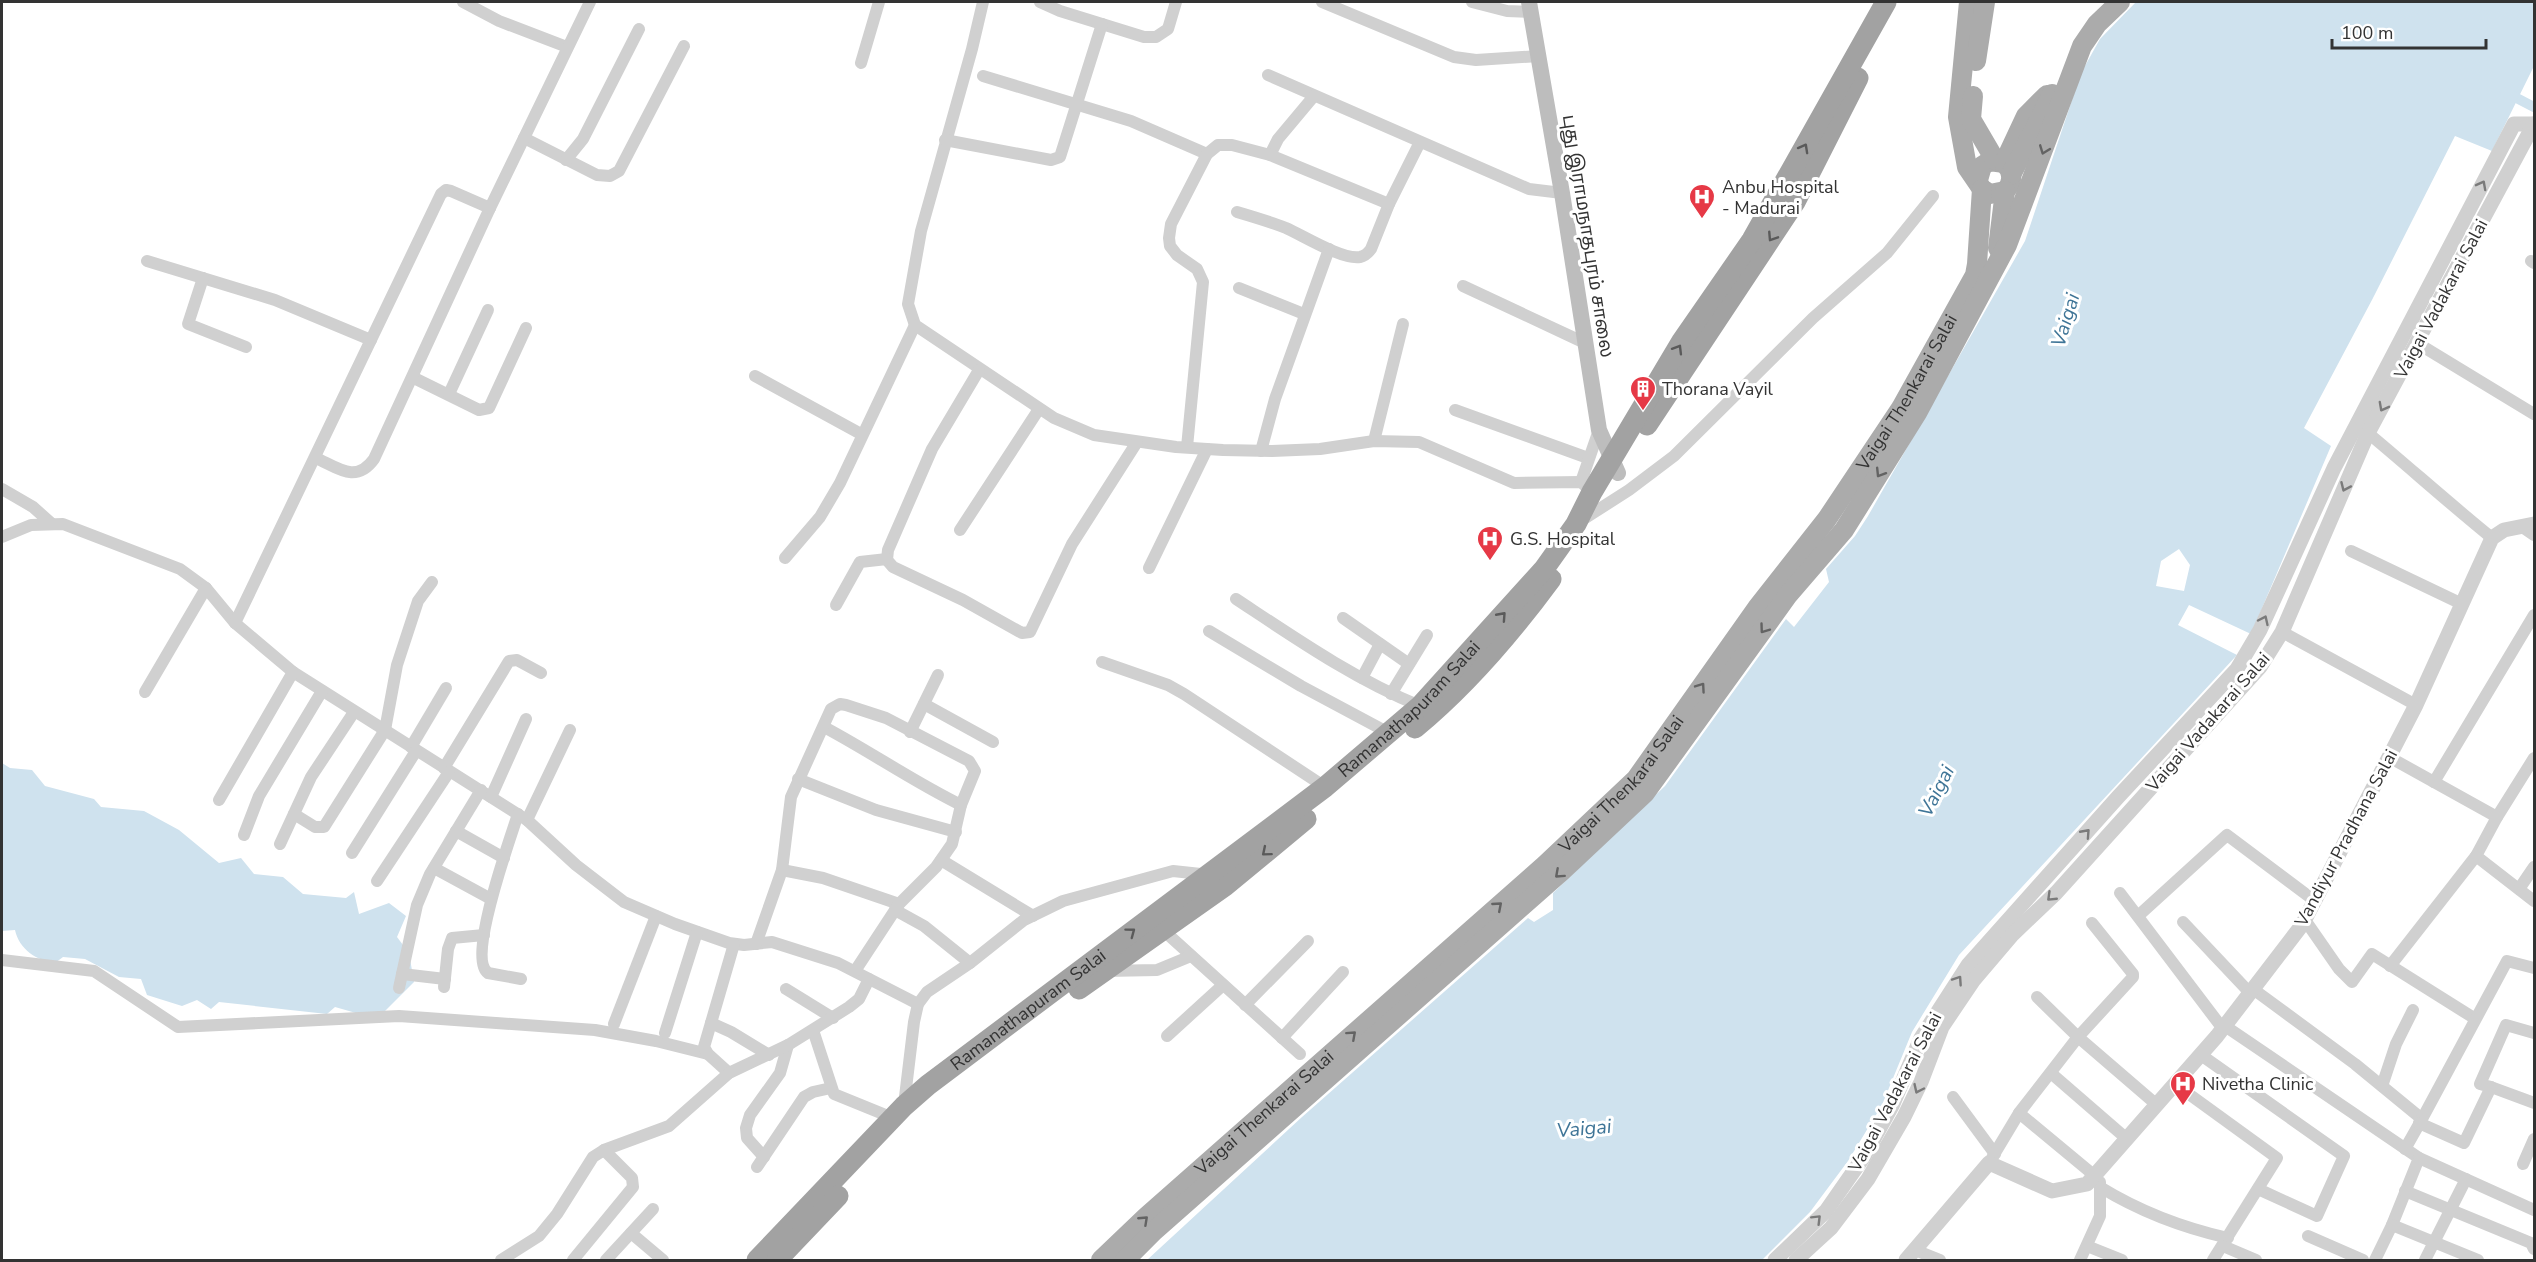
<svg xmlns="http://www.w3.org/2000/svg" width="2536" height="1262" font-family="'Nunito Sans','Noto Sans Tamil',sans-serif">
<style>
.water{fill:#cfe2ee;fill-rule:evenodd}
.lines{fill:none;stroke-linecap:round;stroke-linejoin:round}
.canal{stroke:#cfe2ee;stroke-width:10}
.minor{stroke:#d0d0d0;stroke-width:12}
.tertiary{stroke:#d0d0d0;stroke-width:15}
.secondary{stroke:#bdbdbd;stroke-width:16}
.primary{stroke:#ababab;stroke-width:20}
.trunk{stroke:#a2a2a2;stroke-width:21}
.oneway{stroke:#5a5a5a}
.oneway2{stroke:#636363}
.oneway3{stroke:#7a7a7a}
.labels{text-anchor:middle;stroke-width:6;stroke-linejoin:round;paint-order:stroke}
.poi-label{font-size:18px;fill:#333;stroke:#fff;text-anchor:start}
.street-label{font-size:18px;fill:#333;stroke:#fff}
.water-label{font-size:20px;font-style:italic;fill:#3f7597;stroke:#fff}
</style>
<rect width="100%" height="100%" fill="#fff"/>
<g class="water">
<path d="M2136 2H2534V66L2492 151 2455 136 2373 298 2304 428 2331 446 2251 634 2189 605 2178 625 2237 655 1959 955 1912 1032 1882 1105 1848 1161 1810 1212 1762 1260H1147L1302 1117 1528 918 1534 922 1553 910V893L1665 786 1786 619 1794 627 1829 582 1826 569 1855 536 1868 516 2025 241 2081 73 2100 39ZM2179 549 2190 565 2184 591 2156 586 2161 561Z"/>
<path d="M2 763 10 768 32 770 45 786 94 799 101 807 144 811 179 830 219 863 241 858 254 874 283 877 303 894 346 898 354 892 359 914 389 903 406 916 397 937 409 953 414 982 377 1019 335 1007 327 1014 219 1002 211 1009 197 1000 182 1006 147 995 141 979 119 977 85 959 63 957 55 963C37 961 19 949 15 930L2 931Z"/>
</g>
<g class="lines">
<path class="canal" d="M2505 92 2534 107"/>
<g class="minor">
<path d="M463 2 499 21 567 47"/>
<path d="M983 2 972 49 921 231 908 304 915 325 1054 418 1094 435 1176 447 1223 450 1272 451 1320 449 1374 441 1419 442 1514 483 1581 482 1592 492"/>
<path d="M1040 2 1060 11 1144 37H1156L1168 29 1176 2"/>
<path d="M1322 2 1454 57 1476 60 1539 56"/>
<path d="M1472 2 1507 11 1530 12"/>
<path d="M861 63 879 2"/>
<path d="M1268 75 1529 189 1562 193"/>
<path d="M983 76 1131 121 1207 154"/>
<path d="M524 138 597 175 610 176 619 171 684 46"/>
<path d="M945 140 1051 160 1060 157 1102 24"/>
<path d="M1270 155 1278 139 1314 96"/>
<path d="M566 160 583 139 639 29"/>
<path d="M1237 212C1254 217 1271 222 1286 228 1304 236 1342 260 1360 257 1365 256 1368 253 1371 249L1389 204 1420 142"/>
<path d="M147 261 275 300 371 340"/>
<path d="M2531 261 2534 263"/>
<path d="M203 278 188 324 246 347"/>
<path d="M1463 286 1585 343"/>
<path d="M1239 288 1304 314"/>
<path d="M2417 343 2534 414"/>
<path d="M979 370 932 449 888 550 887 560 893 567 963 600 1022 633 1030 632 1072 544 1137 442"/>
<path d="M755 376 861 434"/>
<path d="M414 378 479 410 489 408 526 328"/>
<path d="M449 394 488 310"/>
<path d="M1455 410 1588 458"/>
<path d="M2368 433C2410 468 2450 504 2492 538"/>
<path d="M1374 441 1403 324"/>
<path d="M1187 447 1203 282 1197 269 1177 255 1170 246 1169 238 1171 224 1207 154 1218 145H1232L1270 155 1389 204"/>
<path d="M1261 451 1275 399 1329 249"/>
<path d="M316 458C338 468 356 484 374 459L490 208 590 2"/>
<path d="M1581 482 1599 430"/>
<path d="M2 489 33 507 52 524"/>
<path d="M1579 522 1629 490 1674 456 1813 318 1887 253 1933 196"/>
<path d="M2521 526 2534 535"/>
<path d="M960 530 1039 409"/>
<path d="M2 537 31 525 63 524 180 569 206 588 235 623 293 672 527 820 576 865 624 902 675 924 729 943 744 945 772 942 838 963 918 1004"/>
<path d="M2351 551 2462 604"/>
<path d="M785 558 820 517 840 483 915 325"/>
<path d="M1149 568 1207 449"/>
<path d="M1236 599C1295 638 1354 679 1420 706"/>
<path d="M836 605 860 562 887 559"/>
<path d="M1343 618 1409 664"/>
<path d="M235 623 441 194 446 190 451 191 490 208"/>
<path d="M1209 631 1301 686 1387 732"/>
<path d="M2282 632 2416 705"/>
<path d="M1102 662 1168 685 1184 694 1325 787"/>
<path d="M1362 678 1380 644"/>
<path d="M145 692 206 588"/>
<path d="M1391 694 1427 635"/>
<path d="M924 704 993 742"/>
<path d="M824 727C871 752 914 782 961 805"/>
<path d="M910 732 938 675"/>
<path d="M411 747 446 688"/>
<path d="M2389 757 2497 817 2476 856 2534 901"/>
<path d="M444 768 509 661 517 660 541 673"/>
<path d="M798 779 876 810 956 832"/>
<path d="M2434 782 2534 615"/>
<path d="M491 797 526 719"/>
<path d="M219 800 293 672"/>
<path d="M294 814 315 827H324L385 730 397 665 418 601 432 582"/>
<path d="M518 814C510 839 467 958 488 973L521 979"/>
<path d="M2497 817 2534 758"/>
<path d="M527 820 570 730"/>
<path d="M456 831 504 858"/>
<path d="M244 835 259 796 322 691"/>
<path d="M280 844 311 777 354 712"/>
<path d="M352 853 416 751"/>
<path d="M941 860 1033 916"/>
<path d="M434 868 491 899"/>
<path d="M782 870 823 878 899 904"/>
<path d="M377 881 449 772"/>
<path d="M2519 889 2534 867"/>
<path d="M2120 893 2223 1029"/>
<path d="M895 910 924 926 970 963"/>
<path d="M2138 916 2227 835 2315 901"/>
<path d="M2305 920 2339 969 2352 982 2372 954 2474 1018"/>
<path d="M2183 922 2250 993"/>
<path d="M2092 923 2133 974V977L2078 1037 2019 1113 2095 1176"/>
<path d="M1163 930 1300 1054"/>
<path d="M756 944 782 870 791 797 831 709 840 704 846 705 886 718 969 761 975 771 961 805 952 844 936 867 899 904 855 971"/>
<path d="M2 960 94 971 178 1027 399 1016 595 1030 656 1041 708 1054"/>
<path d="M2390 966 2476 856"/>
<path d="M1105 971 1157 970 1191 956"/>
<path d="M402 974 445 979"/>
<path d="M444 987 448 949 452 938 484 935"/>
<path d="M399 988 417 905 430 874 481 790"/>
<path d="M786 989 833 1018"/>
<path d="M2253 989 2355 1064 2422 1119 2405 1149"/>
<path d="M2037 997 2078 1037 2157 1105"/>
<path d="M1245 1005 1308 941"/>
<path d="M711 1023 731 1032 769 1055"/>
<path d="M614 1024 656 916"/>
<path d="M2225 1026 2419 1158 2392 1225 2478 1260"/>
<path d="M813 1030 834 1094 893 1118"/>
<path d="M665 1033 697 932"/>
<path d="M1167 1036 1223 985"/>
<path d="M1282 1038 1343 972"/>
<path d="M2201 1055 2344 1156 2317 1216 2258 1189"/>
<path d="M729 1073 708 1054 704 1047 734 944"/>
<path d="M2052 1074 2127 1139"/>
<path d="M2175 1084 2277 1158 2213 1260"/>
<path d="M2382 1086 2396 1044 2413 1010"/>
<path d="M2491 1087 2534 1103"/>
<path d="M1953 1097 1995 1154"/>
<path d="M904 1105 914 1022 918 1004 927 992 970 963 1024 920 1063 901 1173 871 1210 875"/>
<path d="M2422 1119 2507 961 2534 968"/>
<path d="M2419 1123 2464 1143 2491 1087 2480 1084 2506 1025 2534 1033"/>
<path d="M764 1157 747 1138 746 1128 750 1115 780 1073 788 1045"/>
<path d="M1992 1158 2019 1113"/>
<path d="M2419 1158 2534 1210"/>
<path d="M2523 1164 2534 1139"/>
<path d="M757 1167 804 1097 813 1092 831 1088"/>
<path d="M2100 1187C2139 1211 2184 1228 2228 1238"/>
<path d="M2405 1191 2531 1243 2534 1249"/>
<path d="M631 1233 663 1260"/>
<path d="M2308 1236 2363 1260"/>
<path d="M2087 1246 2122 1260"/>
<path d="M2223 1246 2256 1260"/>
<path d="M1915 1250 1940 1260"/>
<path d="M501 1260 539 1236 557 1214 593 1157 604 1150 669 1126 729 1073 788 1045 849 1007 859 999 869 979"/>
<path d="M573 1260 633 1187 632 1178 604 1150"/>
<path d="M606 1260 653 1209"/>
<path d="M2080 1260 2100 1216V1182"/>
<path d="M2375 1260 2392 1225"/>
<path d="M2425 1260 2466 1179"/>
</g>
<g class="tertiary">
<path d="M1775 1260 1826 1211 1865 1155 1892 1106 1921 1038 1968 965 2118 797 2237 669 2260 630 2334 468 2514 124H2534"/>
<path d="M1796 1260 1831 1228 1868 1179 1904 1117 1921 1082 1942 1027 1973 981 2013 934 2056 893 2260 667 2282 632 2368 433 2534 124"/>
<path d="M1906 1260 1989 1163 2052 1191 2087 1184 2217 1036 2302 925 2416 705 2492 538 2504 530 2534 524"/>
</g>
<path class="secondary" d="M1529 2 1562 193 1599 430 1618 473"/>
<g class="primary">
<path d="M1969 2 1958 117 1967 167 1982 189 1990 194 2005 191C2014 182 2013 171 2004 163L1990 161 1982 166 1978 180"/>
<path d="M1976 61 1985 2"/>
<path d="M1973 96 1971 119 1995 160"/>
<path d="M2004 163 2026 116 2047 95"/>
<path d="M2011 175 2052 94"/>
<path d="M1998 248 2005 191"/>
<path id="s1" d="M1101 1260 1146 1217 1545 865 1636 779 1757 608 1827 519 1901 408 1975 275 1977 264 1982 189"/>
<path d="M1125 1260 1154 1231 1562 871 1645 793 1788 595 1844 530 1917 413 2007 245 2082 46 2097 24 2120 2"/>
</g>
<g class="trunk">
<path d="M1647 425 1795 202 1858 78"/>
<path d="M1415 728C1466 686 1512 632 1551 579"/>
<path d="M1079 989 1225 886 1306 819"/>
<path id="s2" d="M757 1260 904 1106 928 1085 1325 787 1420 706 1544 569 1576 524 1592 492 1682 341 1752 240 1886 2"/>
<path d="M777 1260 838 1196"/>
</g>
</g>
<defs><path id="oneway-chevron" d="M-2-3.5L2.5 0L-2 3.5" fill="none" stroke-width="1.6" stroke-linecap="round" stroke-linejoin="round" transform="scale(1.5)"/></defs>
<g class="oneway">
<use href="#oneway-chevron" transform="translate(1804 148) rotate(-61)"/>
<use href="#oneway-chevron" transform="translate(1772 237) rotate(123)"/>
<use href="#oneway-chevron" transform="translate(1678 349) rotate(-59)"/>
<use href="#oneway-chevron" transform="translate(1502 616) rotate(-48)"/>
<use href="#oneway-chevron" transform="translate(1266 852) rotate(140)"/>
<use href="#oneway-chevron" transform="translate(1131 932) rotate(-37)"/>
</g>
<g class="oneway2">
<use href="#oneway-chevron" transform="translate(2044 150) rotate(111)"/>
<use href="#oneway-chevron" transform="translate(1880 473) rotate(122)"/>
<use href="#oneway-chevron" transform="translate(1764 629) rotate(126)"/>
<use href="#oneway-chevron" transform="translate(1701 687) rotate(-55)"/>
<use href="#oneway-chevron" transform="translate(1559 874) rotate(138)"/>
<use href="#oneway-chevron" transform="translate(1498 906) rotate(-41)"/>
<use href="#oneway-chevron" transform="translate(1352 1035) rotate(-42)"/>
<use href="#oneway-chevron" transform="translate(1144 1220) rotate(-43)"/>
</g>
<g class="oneway3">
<use href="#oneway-chevron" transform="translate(2482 185) rotate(-62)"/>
<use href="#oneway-chevron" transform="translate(2383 407) rotate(118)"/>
<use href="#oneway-chevron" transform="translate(2345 487) rotate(114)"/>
<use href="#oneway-chevron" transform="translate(2264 620) rotate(-65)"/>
<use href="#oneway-chevron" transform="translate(2086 833) rotate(-48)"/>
<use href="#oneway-chevron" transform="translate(2051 897) rotate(136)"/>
<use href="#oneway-chevron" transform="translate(1958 980) rotate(-56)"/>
<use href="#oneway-chevron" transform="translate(1918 1089) rotate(115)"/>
<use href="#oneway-chevron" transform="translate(1817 1219) rotate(-45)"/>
</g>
<defs>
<symbol id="hospital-pin" viewBox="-11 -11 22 30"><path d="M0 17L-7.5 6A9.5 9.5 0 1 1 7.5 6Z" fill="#e63946" stroke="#fff"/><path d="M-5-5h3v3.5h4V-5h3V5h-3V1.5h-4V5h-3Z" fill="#fff"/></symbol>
<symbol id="building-pin" viewBox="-11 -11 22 30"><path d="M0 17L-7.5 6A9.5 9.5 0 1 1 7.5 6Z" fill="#e63946" stroke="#fff"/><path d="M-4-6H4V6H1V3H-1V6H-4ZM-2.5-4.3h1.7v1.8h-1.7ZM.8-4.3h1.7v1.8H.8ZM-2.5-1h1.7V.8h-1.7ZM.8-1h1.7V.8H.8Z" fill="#fff"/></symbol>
</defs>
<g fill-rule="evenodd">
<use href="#hospital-pin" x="1687" y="182" width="30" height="40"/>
<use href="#building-pin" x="1628" y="374" width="30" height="40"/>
<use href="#hospital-pin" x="1475" y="524" width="30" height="40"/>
<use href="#hospital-pin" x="2168" y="1069" width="30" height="40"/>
</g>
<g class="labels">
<g class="poi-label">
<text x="1722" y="193">Anbu Hospital<tspan x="1722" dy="21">- Madurai</tspan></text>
<text x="1662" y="395">Thorana Vayil</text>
<text x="1510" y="545">G.S. Hospital</text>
<text x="2202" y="1090">Nivetha Clinic</text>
</g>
<g class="street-label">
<text transform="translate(1588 236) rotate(81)" y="6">புது இராமநாதபுரம் சாலை</text>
<text transform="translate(2441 299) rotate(-62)" y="6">Vaigai Vadakarai Salai</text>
<text dy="6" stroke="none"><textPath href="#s1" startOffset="1192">Vaigai Thenkarai Salai</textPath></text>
<text dy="6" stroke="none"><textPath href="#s2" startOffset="856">Ramanathapuram Salai</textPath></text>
<text transform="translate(2208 722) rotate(-49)" y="6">Vaigai Vadakarai Salai</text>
<text dy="6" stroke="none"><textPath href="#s1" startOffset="706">Vaigai Thenkarai Salai</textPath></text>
<text transform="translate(2346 838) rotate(-62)" y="6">Vandiyur Pradhana Salai</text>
<text dy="6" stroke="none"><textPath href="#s2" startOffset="370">Ramanathapuram Salai</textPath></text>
<text transform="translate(1895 1092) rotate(-62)" y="6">Vaigai Vadakarai Salai</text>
<text dy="6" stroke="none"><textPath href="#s1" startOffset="220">Vaigai Thenkarai Salai</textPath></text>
</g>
<g class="water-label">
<text transform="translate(2065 320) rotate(-73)" y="7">Vaigai</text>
<text transform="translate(1936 791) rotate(-63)" y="7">Vaigai</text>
<text transform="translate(1584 1128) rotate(-5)" y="7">Vaigai</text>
</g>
</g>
<rect width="2536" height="1262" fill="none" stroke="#333333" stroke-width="6"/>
<path d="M2332 39v9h154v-9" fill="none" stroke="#333333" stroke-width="3"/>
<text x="2341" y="39" font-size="18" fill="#333333" stroke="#ffffff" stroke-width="4.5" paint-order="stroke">100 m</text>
</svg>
